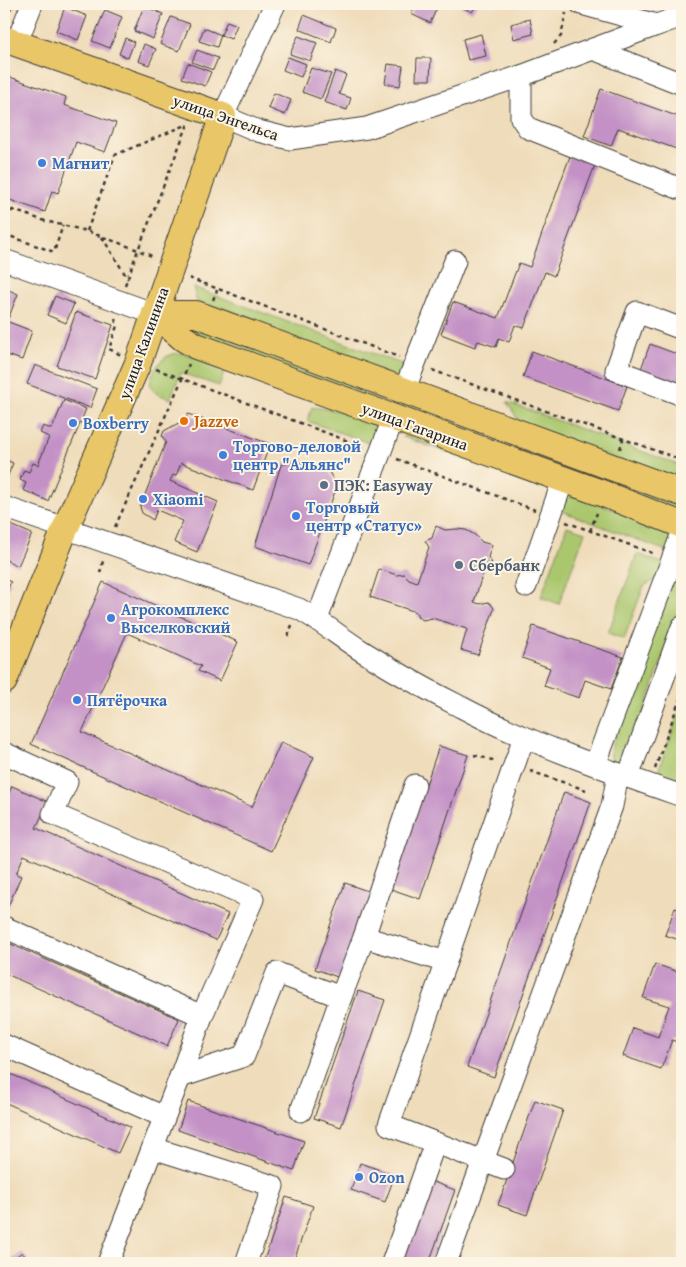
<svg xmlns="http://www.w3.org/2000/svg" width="686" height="1267" font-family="'Gentium Book Plus',serif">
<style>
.green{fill:#abc76e;stroke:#647245}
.building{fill:#c391c6}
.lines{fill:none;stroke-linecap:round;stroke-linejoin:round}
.minor-casing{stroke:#3c3934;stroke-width:23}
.major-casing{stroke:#3c3934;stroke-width:28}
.path{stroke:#3c3934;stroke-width:2.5;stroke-dasharray:4 4;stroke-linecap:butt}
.minor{stroke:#fff;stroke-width:21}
.major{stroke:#e9c769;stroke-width:26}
.shop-dot{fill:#3f7fe0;stroke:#fcf5e5;stroke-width:2}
.food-dot{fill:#e8710a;stroke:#fcf5e5;stroke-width:2}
.service-dot{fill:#5c6f8a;stroke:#fcf5e5;stroke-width:2}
.labels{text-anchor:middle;stroke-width:4;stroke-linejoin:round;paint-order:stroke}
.street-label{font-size:16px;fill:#1c1c1c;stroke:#fcf5e5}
.shop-label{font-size:16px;font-weight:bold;fill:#366cbe;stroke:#fcf5e5;text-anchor:start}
.food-label{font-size:16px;font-weight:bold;fill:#c56008;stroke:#fcf5e5;text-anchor:start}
.service-label{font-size:16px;font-weight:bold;fill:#4e5e75;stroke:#fcf5e5;text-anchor:start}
</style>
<rect width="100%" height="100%" fill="#fcf5e5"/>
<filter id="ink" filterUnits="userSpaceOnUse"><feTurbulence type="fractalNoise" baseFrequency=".02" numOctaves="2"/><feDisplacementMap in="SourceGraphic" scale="10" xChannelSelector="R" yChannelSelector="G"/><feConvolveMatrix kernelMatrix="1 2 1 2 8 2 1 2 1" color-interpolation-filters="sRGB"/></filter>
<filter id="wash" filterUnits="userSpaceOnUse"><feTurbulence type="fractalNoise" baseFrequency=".0096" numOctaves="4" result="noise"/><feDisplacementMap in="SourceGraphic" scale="20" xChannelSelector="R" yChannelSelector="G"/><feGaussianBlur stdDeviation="1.12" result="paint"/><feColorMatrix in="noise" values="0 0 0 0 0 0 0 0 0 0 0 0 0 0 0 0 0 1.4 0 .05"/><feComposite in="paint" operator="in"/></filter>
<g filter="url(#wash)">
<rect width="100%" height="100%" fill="#efdcba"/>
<g class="green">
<path d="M193 287 407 366 398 378 197 302Z"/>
<path d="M193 325 483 432V436L193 336 189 328Z"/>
<path d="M182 353 201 358 224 373 219 386 181 373 170 399C164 396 155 394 152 389 146 380 158 362 166 357 171 354 177 353 182 353Z"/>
<path d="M507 402 682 466V484L520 423Z"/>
<path d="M312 407 347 412 374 423 377 429 378 446 307 421Z"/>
<path d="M404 435 540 483 538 485 403 437Z"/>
<path d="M503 438 682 502V516L500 446V442Z"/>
<path d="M571 496H579L669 531 672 538 669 552 559 510 563 501Z"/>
<path d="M567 526 585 532 559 604 541 597Z"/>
<path d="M682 546V603L630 752 622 766 612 763 610 750Z"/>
<path d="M637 554 665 564 660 577 644 586 624 639 608 633Z"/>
<path d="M682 704V783L680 786 655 780Z"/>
</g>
<g id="blocks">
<g class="building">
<path d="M4 4H14L10 11 4 9Z"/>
<path d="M416 4H428L437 8 430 23 411 14Z"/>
<path d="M459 4H477L472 12 458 5Z"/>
<path d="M144 6 163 14 153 39 134 31Z"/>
<path d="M65 7 87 16 78 40 56 31Z"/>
<path d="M105 10 122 17 110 48 92 41Z"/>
<path d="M304 15 336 28 331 42 299 29Z"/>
<path d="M171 17 190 24 179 51 160 44Z"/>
<path d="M530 19 533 34 514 39 511 24Z"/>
<path d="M227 21 237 25 231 39 221 35Z"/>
<path d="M204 28 221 35 217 47 199 41Z"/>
<path d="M481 34 486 56 468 60 463 39Z"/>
<path d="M298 36 317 43 310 61 290 54Z"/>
<path d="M125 38 134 42 128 58 119 54Z"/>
<path d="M144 44 156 49 149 65 138 61Z"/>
<path d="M197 50 218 58 213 70 192 62Z"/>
<path d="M288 57 306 64 301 77 283 70Z"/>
<path d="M417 58H431L430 80H416Z"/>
<path d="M188 63 211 72 205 86 182 78Z"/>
<path d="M388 64 403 66 400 86 385 83Z"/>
<path d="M311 68 331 74 321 99 302 92Z"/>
<path d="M335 71 346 75 339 94 351 98 347 110 324 102Z"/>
<path d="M10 77 66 97 64 105 116 123 105 152 76 142 58 193 52 191 45 212 4 198V93Z"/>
<path d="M601 89 682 118V151L618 128 611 146 584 136Z"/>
<path d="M274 93 291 100 285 115 268 108Z"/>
<path d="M570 156 595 165 554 276 545 272 524 328 515 325 509 342 499 338 496 347 478 341 475 347 441 334 453 302 498 318 519 263 530 267Z"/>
<path d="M4 288 18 294 8 319 4 317Z"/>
<path d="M55 296 74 304 66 323 47 315Z"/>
<path d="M76 312 113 325 95 379 57 366Z"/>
<path d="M6 321 32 331 22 360 4 354V328Z"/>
<path d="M650 344 682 356V384L641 369Z"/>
<path d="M532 351 627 386 618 411 523 377Z"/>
<path d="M35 365 97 389 90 408 27 384Z"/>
<path d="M64 400 86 409 48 501 23 490 26 483 20 480 24 470 29 472 33 463 38 465 49 437 40 433 43 426 52 429Z"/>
<path d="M188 414 270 444 253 490 181 463 176 476 173 475 170 481 218 502 197 552 174 542 183 521 157 510 153 520 142 513 140 507 166 442 162 436 164 431 186 419Z"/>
<path d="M4 459 13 463 4 485Z"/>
<path d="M296 461 329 472 337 486 308 565 255 546 281 465Z"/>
<path d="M4 522 32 534 18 566 4 559Z"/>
<path d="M436 526 445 530 456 529 466 530 475 535 482 542 492 545 488 557 492 563 485 566 474 602 480 604 488 602 492 605 494 609 478 655 461 650 467 629 432 618 423 620 418 617 416 612 370 597 379 569 397 575 404 574 409 579 417 582 429 547 425 541 432 538Z"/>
<path d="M4 579 11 582 4 596Z"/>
<path d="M103 582 238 642 220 681 198 671 201 666 127 633 82 732 252 807 281 742 314 757 271 851 31 744Z"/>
<path d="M533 626 623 657 611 689 585 680 579 698 544 686 550 668 522 658Z"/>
<path d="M439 746 468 755 420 899 391 889Z"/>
<path d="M12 786 48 802 36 828 228 914 216 940 24 855 16 874 21 876 4 916V804Z"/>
<path d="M564 792 591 802 494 1077 467 1067Z"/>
<path d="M345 883 373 893 343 979 315 969Z"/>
<path d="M675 908 682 911V941L665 935Z"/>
<path d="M4 941 179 1019 167 1046 4 973Z"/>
<path d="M655 964 681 973 682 969V1044L672 1040 661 1069 623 1056 633 1028 658 1037 669 1006 643 998Z"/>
<path d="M358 991 385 1000 341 1127 314 1118Z"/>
<path d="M4 1071 130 1127 118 1153 4 1102Z"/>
<path d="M535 1100 563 1110 527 1215 498 1205Z"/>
<path d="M188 1101 304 1141 294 1171 178 1130Z"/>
<path d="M360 1163 395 1175 385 1202 351 1190Z"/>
<path d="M428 1180 455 1190 429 1263H399Z"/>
<path d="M286 1197 313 1206 293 1263H263Z"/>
<path d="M22 1252 30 1263H8Z"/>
</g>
</g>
</g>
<g filter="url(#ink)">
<use href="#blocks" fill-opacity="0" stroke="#3c3934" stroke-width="1"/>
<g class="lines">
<defs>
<g id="minor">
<path d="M275 4 223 116 258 131 290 139 367 128 521 76 657 25"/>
<path d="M581 4 657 25 682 16"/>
<path d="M16 44 32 4"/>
<path d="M593 49 682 84"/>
<path d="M521 76V118L528 128 678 188"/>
<path d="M4 260 155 314"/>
<path d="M682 329 637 312 616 370 682 395"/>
<path d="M404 391 455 261"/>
<path d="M4 507 299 609C321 621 340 637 362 651 394 671 427 690 461 707 531 744 607 770 682 796"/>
<path d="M526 586 563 480"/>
<path d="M317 619 393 419"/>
<path d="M4 753 67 782 53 814 253 899 202 1016 4 927"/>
<path d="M595 765 682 533"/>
<path d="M628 777 682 627"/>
<path d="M415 785 364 937 446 962"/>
<path d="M4 1045 164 1117"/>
<path d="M180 1077 202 1016"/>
<path d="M301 1111 341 997 364 937"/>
<path d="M153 1148 273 1186 246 1263"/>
<path d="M504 1169 389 1125 524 737"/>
<path d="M108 1263 180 1077 244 1056 277 973 341 997"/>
<path d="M392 1263 435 1143"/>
<path d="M446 1263 612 806 618 774"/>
</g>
<g id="major">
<path d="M4 39 223 116 138 363 65 529 4 681"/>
<path d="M155 314 183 338 196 346 604 494 682 525"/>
<path d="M155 314H196L207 318 682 493"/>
</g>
</defs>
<use href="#minor" class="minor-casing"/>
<use href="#major" class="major-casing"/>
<g class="path">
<path d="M554 44 561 36 566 13"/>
<path d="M4 207 45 221 87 231 138 250 188 124"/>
<path d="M4 216 13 210"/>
<path d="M87 231 115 155 186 125"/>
<path d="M4 234 54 252 63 225"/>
<path d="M102 237 128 279"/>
<path d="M189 278 399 357"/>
<path d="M125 285 138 250 154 257"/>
<path d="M213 300 217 290"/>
<path d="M115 319 117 326 109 349 121 355"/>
<path d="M156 369 364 447"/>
<path d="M432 370 682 460"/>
<path d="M620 449 623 439"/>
<path d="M397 459 535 510"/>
<path d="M566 522 655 554"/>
<path d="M115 527 189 364"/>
<path d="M590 531 597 513"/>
<path d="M100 573 103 561"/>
<path d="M288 636 292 625"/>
<path d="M474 755 496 761"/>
<path d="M655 769 682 693"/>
<path d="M530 771 586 790"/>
</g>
<use href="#minor" class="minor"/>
<use href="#major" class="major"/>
</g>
</g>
<g class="shop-dot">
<circle cx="42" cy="163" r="5"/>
<circle cx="73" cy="423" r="5"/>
<circle cx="223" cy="455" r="5"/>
<circle cx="143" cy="499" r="5"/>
<circle cx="296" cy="516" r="5"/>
<circle cx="111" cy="618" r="5"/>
<circle cx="77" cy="700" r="5"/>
<circle cx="359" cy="1177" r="5"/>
</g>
<circle class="food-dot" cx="184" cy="421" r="5"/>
<g class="service-dot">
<circle cx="324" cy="485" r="5"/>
<circle cx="459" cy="565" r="5"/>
</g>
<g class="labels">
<g class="street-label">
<text transform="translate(226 117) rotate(19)" y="6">улица Энгельса</text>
<text transform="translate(143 343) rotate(-70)" y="6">улица Калинина</text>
<text transform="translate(415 426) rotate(20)" y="6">улица Гагарина</text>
</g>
<g class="shop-label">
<text x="52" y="169">Магнит</text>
<text x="83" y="429">Boxberry</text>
<text x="233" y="452">Торгово-деловой<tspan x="233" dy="18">центр "Альянс"</tspan></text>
<text x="153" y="505">Xiaomi</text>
<text x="306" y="513">Торговый<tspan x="306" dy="18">центр «Статус»</tspan></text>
<text x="121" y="615">Агрокомплекс<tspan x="121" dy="18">Выселковский</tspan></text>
<text x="87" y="706">Пятёрочка</text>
<text x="369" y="1183">Ozon</text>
</g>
<g class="food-label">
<text x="194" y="427">Jazzve</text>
</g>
<g class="service-label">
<text x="334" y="491">ПЭК: Easyway</text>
<text x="469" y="571">Сбербанк</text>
</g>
</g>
<rect width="686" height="1267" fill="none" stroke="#fcf5e5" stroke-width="20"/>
</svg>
